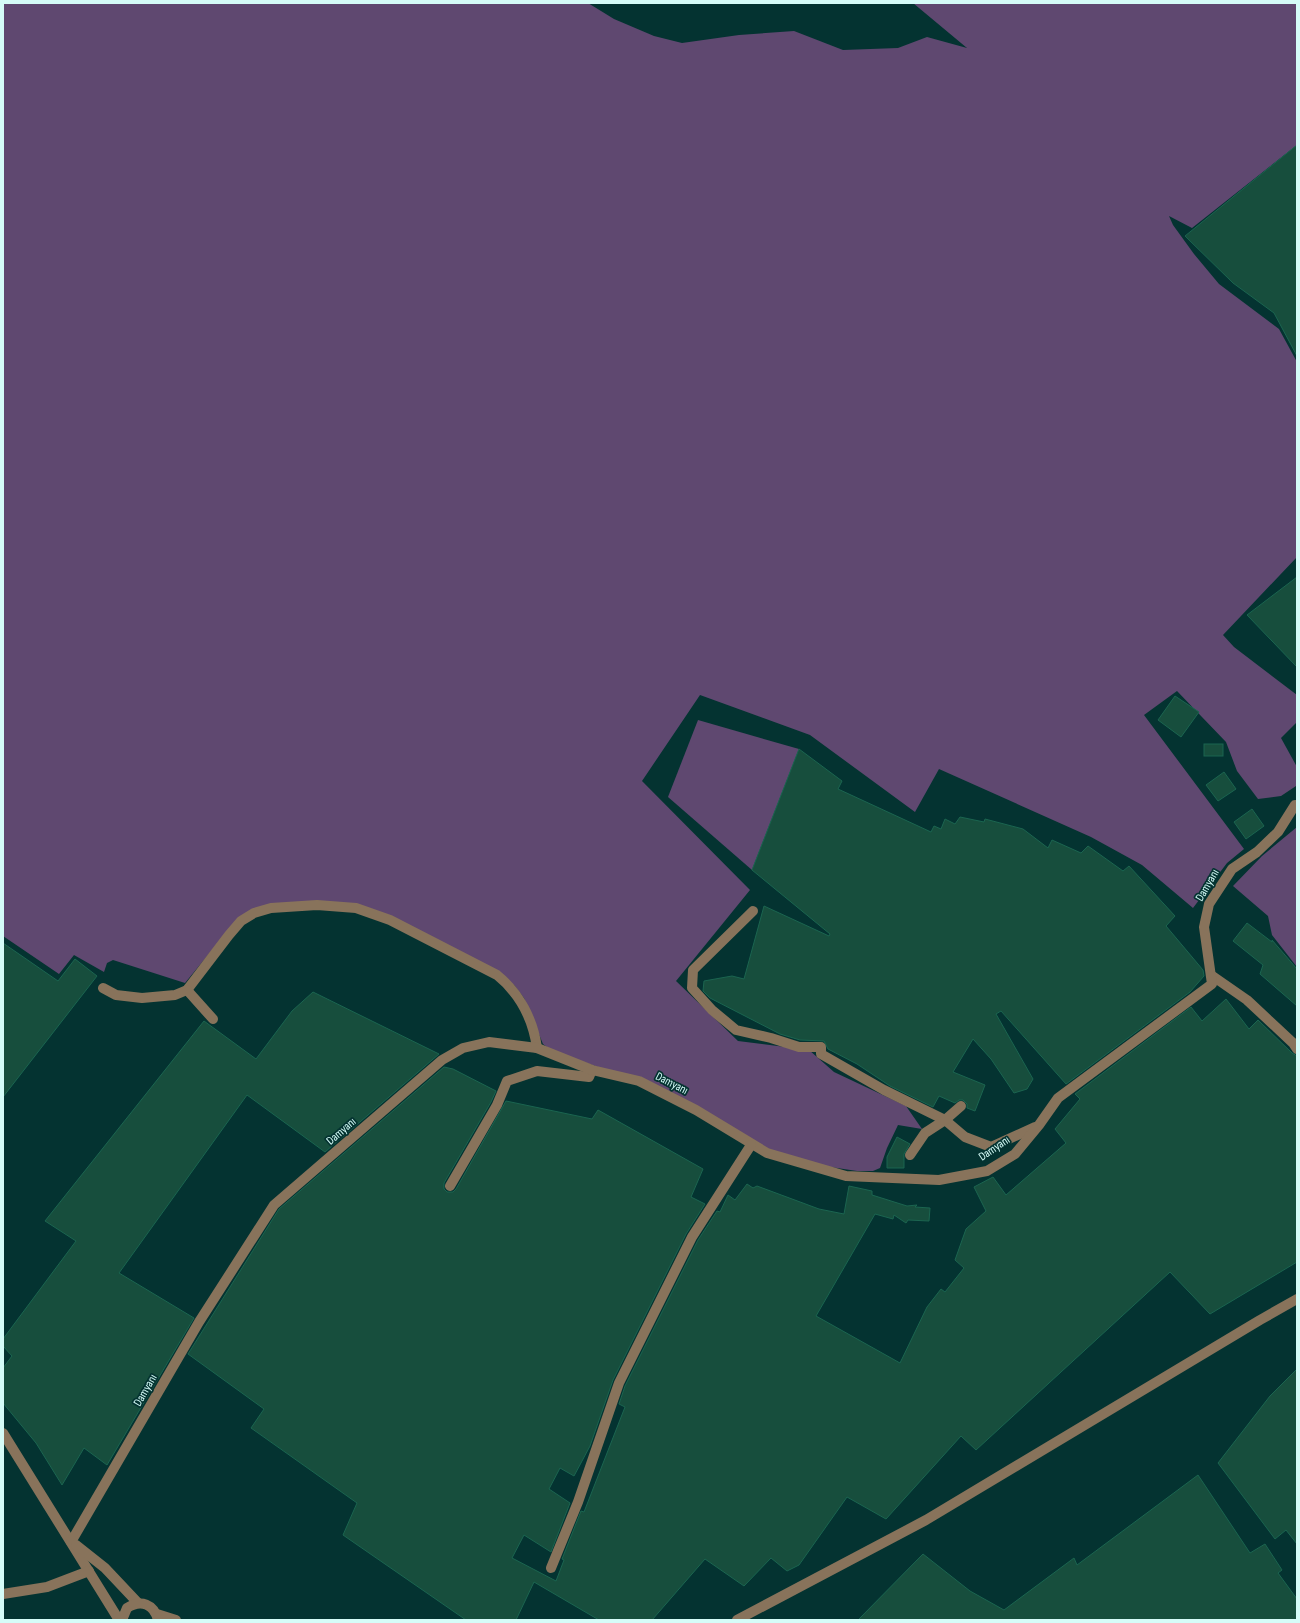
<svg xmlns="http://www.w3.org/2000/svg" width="1300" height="1623" font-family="'Sofia Sans Condensed',sans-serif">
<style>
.green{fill:#5f4870}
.building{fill:#174e3d;stroke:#1b6550}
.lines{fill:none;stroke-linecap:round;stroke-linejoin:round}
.minor{stroke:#88735b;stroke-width:10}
.labels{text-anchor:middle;stroke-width:3.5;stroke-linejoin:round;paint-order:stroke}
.street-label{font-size:12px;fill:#d5fcf8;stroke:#043331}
</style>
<rect width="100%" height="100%" fill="#043331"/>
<g class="green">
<path d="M3 3H588L614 19 654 36 682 43 739 35 794 31 843 50 898 48 927 37 967 48 913 3H1297V145L1192 228 1169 216 1173 225 1194 254 1219 284 1279 329 1297 362V557L1223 635 1234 647 1297 695V722L1281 738 1297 767 1296 786 1281 796 1258 799 1237 771 1226 742 1177 691 1144 715 1244 849 1227 863 1193 908 1142 865 1091 837 939 769 915 812 810 735 700 695 642 781 750 890 676 981 738 1041 809 1050 834 1072 906 1106 922 1129 898 1125 887 1148 880 1168 873 1171H857L817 1165 768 1149 697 1107 598 1067 552 1051 543 1044 524 998 514 985 356 904H270L226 933 185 983 113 960 107 963 104 972 74 955 59 974 3 936Z"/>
<path d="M698 720 799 749 752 870 668 797Z"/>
<path d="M1297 827V967L1272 935 1268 916 1233 886 1262 856Z"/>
</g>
<g class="building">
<path d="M1297 145V356L1274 313 1233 283 1185 236Z"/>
<path d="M1297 577V667L1247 615Z"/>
<path d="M1175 696 1199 712 1181 737 1158 720Z"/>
<rect x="1204" y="744" width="19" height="12"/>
<path d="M799 749 842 781 838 789 931 832 934 826 941 829 945 819 955 824 960 817 984 822 985 819 1023 829 1048 848 1052 840 1081 853 1088 846 1123 871 1129 866 1175 916 1166 926 1203 970 1204 976 1190 992 1066 1084 1001 1011 996 1014 1033 1079 1027 1089 1014 1093 991 1059 973 1039 953 1072 985 1085 975 1111 967 1108V1104L963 1100H959L955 1103 939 1096 933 1107 890 1086 857 1064 828 1049 824 1041 800 1040 780 1034 710 998 703 991 704 981 732 976 744 979 764 906 829 936 830 934 752 870Z"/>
<path d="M1224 772 1236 789 1218 801 1206 785Z"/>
<path d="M1252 809 1264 826 1246 839 1234 822Z"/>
<path d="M1247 923 1272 942V940L1297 969V1006L1260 974 1263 965 1233 941Z"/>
<path d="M3 943 58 981 75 959 97 976 3 1097Z"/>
<path d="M313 992 439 1054 325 1152 247 1095 119 1273 194 1318 107 1465 84 1448 62 1485 36 1443 3 1403V1368L12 1356 3 1346V1339L76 1241 45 1221 204 1021 256 1059 292 1011Z"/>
<path d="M1226 999 1249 1029 1258 1020 1292 1053 1297 1056V1262L1210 1314 1170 1272 976 1450 961 1436 886 1519 847 1497 799 1565 787 1571 771 1558 744 1586 705 1559 652 1620H599L534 1582 516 1620H466L343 1535 357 1503 251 1428 264 1409 188 1354 279 1209 444 1067 453 1069 496 1091 491 1102 444 1183V1189L447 1192H453L456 1189 506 1101 592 1119 598 1110 703 1169 691 1197 705 1204 686 1234 613 1380 590 1446 574 1476 560 1468 549 1489 570 1503 551 1552 524 1535 512 1558 556 1581 564 1560 562 1559 581 1511 584 1512 625 1407 619 1404 625 1386 698 1240 717 1211 720 1212 728 1195 735 1200 747 1184 753 1188 757 1186 819 1209 844 1214 849 1186 872 1191V1195L907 1206 917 1205 915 1207 930 1208 929 1221 908 1220 906 1223 894 1215 893 1219 875 1214 816 1316 900 1363 927 1307 941 1289 945 1292 964 1268 955 1260 966 1229 986 1211 974 1187 993 1177 1006 1195 1066 1143 1055 1129 1080 1099 1075 1094 1191 1007 1202 1021Z"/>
<path d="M897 1137 910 1144 904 1154V1168H887V1157Z"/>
<path d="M1297 1369V1544L1286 1530 1275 1539 1218 1463 1270 1396Z"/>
<path d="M1198 1475 1250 1553 1265 1544 1282 1570 1278 1573 1297 1599V1620H858L923 1554 970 1591 1004 1610 1074 1558 1077 1565Z"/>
</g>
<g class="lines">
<g class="minor">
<path d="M753 911 693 970 692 988 712 1010 736 1030 771 1038 799 1047H821V1054L884 1090 945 1120 965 1137 991 1147 1035 1127"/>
<path d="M1211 975 1247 1000 1293 1043 1297 1049"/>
<path d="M103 988 116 995 142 998 175 995 187 990 229 935 241 921 254 913 271 908 317 905 356 908 390 920 497 975C519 993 533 1019 537 1048"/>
<path d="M187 990 213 1019"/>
<path d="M910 1155 925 1133 945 1120 961 1106"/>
<path d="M450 1186 497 1105 507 1081 537 1071 589 1077 592 1070"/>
<path d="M3 1433 119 1620"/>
<path d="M71 1542 199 1322 274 1205 442 1060 463 1048 489 1042 537 1048 592 1070 639 1081 696 1110 767 1153 846 1176 939 1180 987 1171 1015 1154 1039 1125 1058 1098 1212 984 1204 927 1209 904 1232 869 1257 852 1278 832 1295 805H1297"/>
<path d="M76 1545 105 1568 138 1603"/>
<path d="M551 1568 578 1502 619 1383 692 1237 751 1145"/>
<path d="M3 1594 47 1587 89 1571"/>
<path d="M157 1614 176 1620"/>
<path d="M122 1620 127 1608C141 1599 154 1604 158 1620"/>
<path d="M737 1620 926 1520 1260 1320 1297 1299"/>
</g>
</g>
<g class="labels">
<g class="street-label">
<text transform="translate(1207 885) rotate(-60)" y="4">Damyanı</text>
<text transform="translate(672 1083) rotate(27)" y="4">Damyanı</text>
<text transform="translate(341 1131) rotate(-41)" y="4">Damyanı</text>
<text transform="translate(994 1148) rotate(-34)" y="4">Damyanı</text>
<text transform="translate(145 1390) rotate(-60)" y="4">Damyanı</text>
</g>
</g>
<rect width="1300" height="1623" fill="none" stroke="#d5fcf8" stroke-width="8"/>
</svg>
